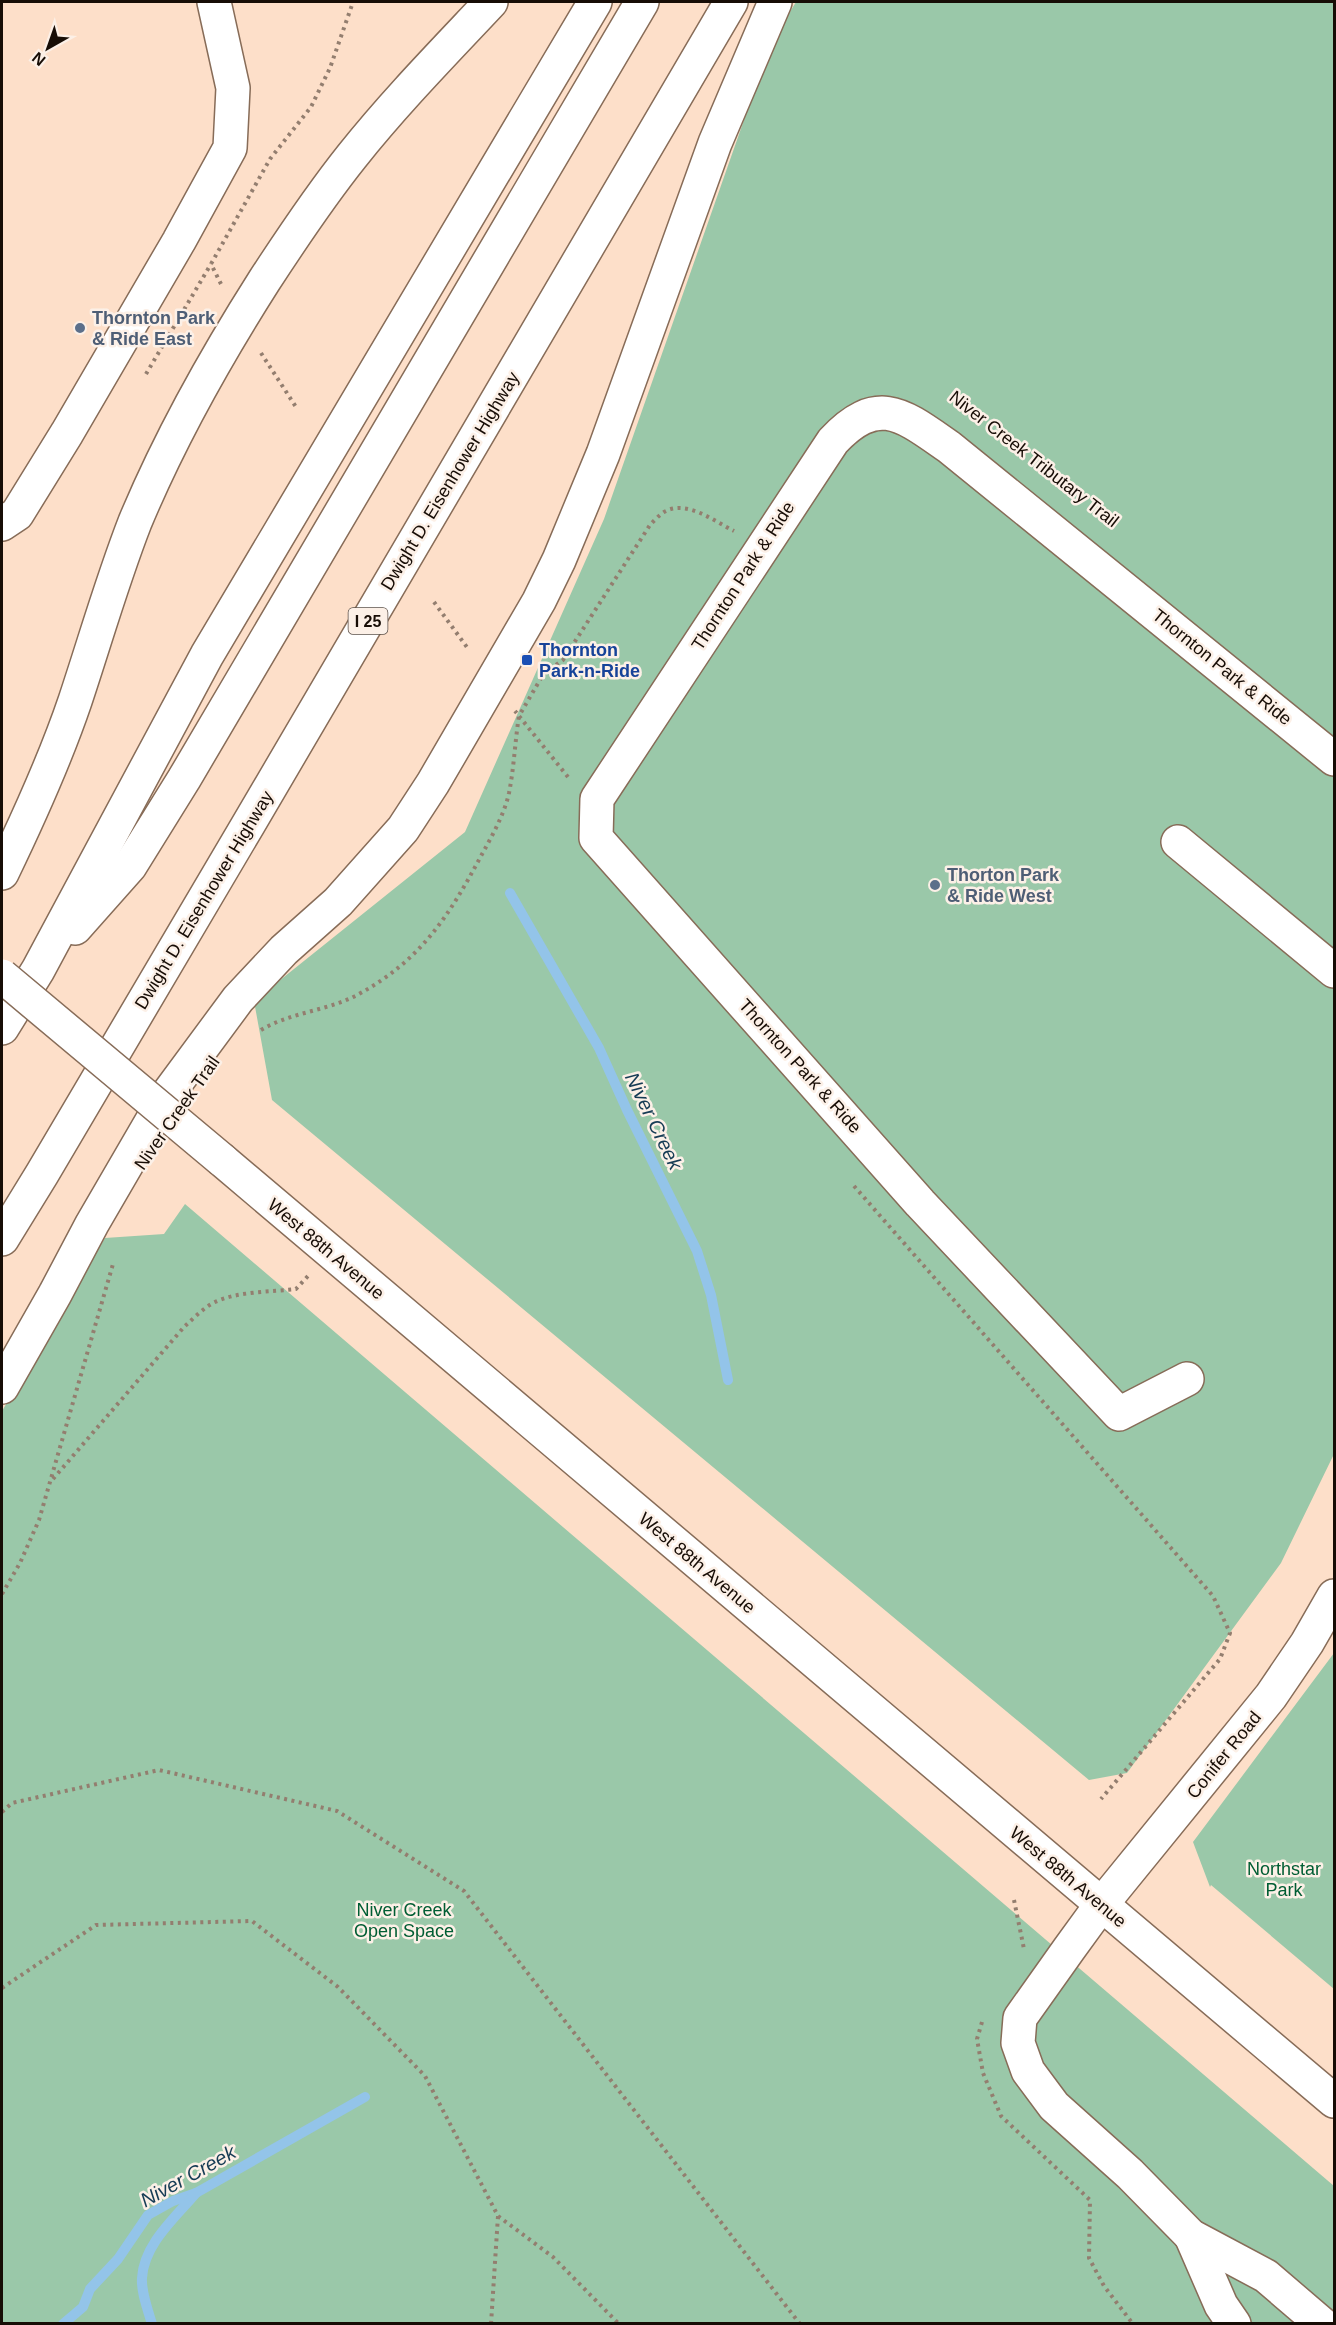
<svg xmlns="http://www.w3.org/2000/svg" width="1336" height="2325" font-family="Arial,sans-serif">
<style>
.green{fill:#9ac8a9}
.lines{fill:none;stroke-linecap:round;stroke-linejoin:round}
.stream{stroke:#93c4e9;stroke-width:10}
.minor-casing{stroke:#876c58;stroke-width:36}
.major-casing{stroke:#876c58;stroke-width:36}
.highway-casing{stroke:#876c58;stroke-width:36}
.path{stroke:#937e6f;stroke-width:4;stroke-dasharray:3 4.5;stroke-linecap:butt}
.minor{stroke:#fff;stroke-width:33}
.major{stroke:#fff;stroke-width:33}
.highway{stroke:#fff;stroke-width:33}
.major-bridge-casing{stroke:#876c58;stroke-width:36;stroke-linecap:butt}
.major-bridge{stroke:#fff;stroke-width:33}
.service-dot{fill:#5c6f8a;stroke:#fcf0e7;stroke-width:2}
.transit-dot{fill:#1a4fb4;stroke:#fcf0e7;stroke-width:2}
.labels{text-anchor:middle;stroke-width:5;stroke-linejoin:round;paint-order:stroke}
.shield{fill:#fcf0e7;stroke:#5c514a;stroke-width:1.5}
.shield-label{font-size:16px;font-weight:bold;fill:#170d06}
.service-label{font-size:18px;font-weight:bold;fill:#4e5e75;stroke:#fcf0e7;text-anchor:start}
.street-label{font-size:18px;fill:#170d06;stroke:#fcf0e7}
.transit-label{font-size:18px;font-weight:bold;fill:#164399;stroke:#fcf0e7;text-anchor:start}
.park-label{font-size:18px;fill:#005d33;stroke:#fcf0e7}
.water-label{font-size:20px;font-style:italic;fill:#163c55;stroke:#fcf0e7}
</style>
<rect width="100%" height="100%" fill="#fddfc9"/>
<g class="green">
<path d="M796 2H1334V1454L1281 1563 1127 1773 1089 1780 272 1100 254 1001 465 832 604 519 771 43Z"/>
<path d="M185 1204 1334 2186V2323L2 2324V1411L105 1238 164 1234Z"/>
<path d="M1334 1653V1989L1211 1885 1210 1887 1193 1842Z"/>
</g>
<g class="lines">
<g class="stream">
<path d="M510 893 599 1048 627 1110 697 1251 711 1295 728 1380"/>
<path d="M63 2324 83 2307 90 2289 118 2259 148 2215 173 2201 196 2193 365 2097"/>
<path d="M152 2324C148 2310 141 2292 142 2278 144 2244 175 2218 196 2193"/>
</g>
<defs>
<g id="minor">
<path d="M2 524 17 514 67 433 179 241 230 148 233 88 214 2"/>
<path d="M1178 842 1334 971"/>
<path d="M2 873C29 817 55 760 75 701 95 641 112 581 135 522 170 438 215 358 264 281 292 238 320 196 352 156 395 102 444 52 491 2"/>
<path d="M1187 1379 1119 1414 920 1203 596 838 597 799 833 441C878 393 903 415 949 447L1334 759"/>
<path d="M2 1387 55 1294 92 1224 167 1095 238 999 284 950 338 902 403 829 433 783 539 601 559 560 603 454 715 143 775 2"/>
<path d="M1191 2236 1221 2305 1234 2324"/>
<path d="M1322 2324 1266 2276 1191 2236 1130 2174 1054 2106 1028 2071 1018 2043 1020 2018 1069 1949 1101 1905 1271 1696 1307 1643 1334 1596"/>
</g>
<path id="major" d="M222 1160 1334 2101"/>
<g id="highway">
<path d="M75 928 130 866 184 779 642 2"/>
<path d="M2 1028 38 970 207 655 595 2"/>
<path d="M2 1239 42 1174 248 825 731 2"/>
</g>
</defs>
<use href="#minor" class="minor-casing"/>
<use href="#major" class="major-casing"/>
<use href="#highway" class="highway-casing"/>
<g class="path">
<path d="M221 284 211 264 270 159 311 107 330 68 353 2"/>
<path d="M261 353 296 407"/>
<path d="M146 374 211 264"/>
<path d="M434 602 469 650"/>
<path d="M568 777 519 716 544 673 563 660 650 525C654 521 659 515 664 512 686 499 714 521 734 531"/>
<path d="M261 1030C291 1012 328 1011 359 994 421 960 449 916 481 856 492 836 504 815 509 793 514 768 515 741 519 716L515 711"/>
<path d="M854 1186 1213 1596 1230 1633 1220 1659 1101 1799"/>
<path d="M53 1479 184 1327C193 1319 202 1309 213 1303 237 1291 270 1292 296 1289L308 1276"/>
<path d="M2 1594 20 1563 39 1520 113 1264"/>
<path d="M2 1812 12 1803 159 1770 337 1811 464 1891 800 2324"/>
<path d="M1014 1900 1024 1949"/>
<path d="M2 1988 96 1925 252 1921 338 1987 425 2076 498 2216 491 2324"/>
<path d="M982 2022 977 2039 983 2073 1001 2116 1090 2200 1089 2258 1104 2286 1133 2324"/>
<path d="M498 2216 553 2257 619 2324"/>
</g>
<use href="#minor" class="minor"/>
<use href="#major" class="major"/>
<use href="#highway" class="highway"/>
<defs>
<path id="major-bridge" d="M2 976 222 1160"/>
</defs>
<use href="#major-bridge" class="major-bridge-casing"/>
<use href="#major-bridge" class="major-bridge"/>
</g>
<g class="service-dot">
<circle cx="80" cy="328" r="6"/>
<circle cx="935" cy="885" r="6"/>
</g>
<rect class="transit-dot" x="521" y="654" width="12" height="12" rx="3"/>
<g class="labels">
<rect class="shield" x="348.5" y="608" width="39" height="26" rx="4.5"/>
<g class="shield-label">
<text x="368" y="627">I 25</text>
</g>
<g class="service-label">
<text x="92" y="324">Thornton Park<tspan x="92" dy="21">&amp; Ride East</tspan></text>
<text x="947" y="881">Thorton Park<tspan x="947" dy="21">&amp; Ride West</tspan></text>
</g>
<g class="street-label">
<text transform="translate(1034 459) rotate(38)" y="6">Niver Creek Tributary Trail</text>
<text transform="translate(450 481) rotate(-59)" y="6">Dwight D. Eisenhower Highway</text>
<text transform="translate(743 576) rotate(-57)" y="6">Thornton Park &amp; Ride</text>
<text transform="translate(1222 667) rotate(39)" y="6">Thornton Park &amp; Ride</text>
<text transform="translate(204 900) rotate(-59)" y="6">Dwight D. Eisenhower Highway</text>
<text transform="translate(800 1066) rotate(48)" y="6">Thornton Park &amp; Ride</text>
<text transform="translate(177 1113) rotate(-55)" y="6">Niver Creek Trail</text>
<text transform="translate(326 1249) rotate(40)" y="6">West 88th Avenue</text>
<text transform="translate(697 1563) rotate(40)" y="6">West 88th Avenue</text>
<text transform="translate(1224 1755) rotate(-51)" y="6">Conifer Road</text>
<text transform="translate(1068 1877) rotate(40)" y="6">West 88th Avenue</text>
</g>
<g class="transit-label">
<text x="539" y="656">Thornton<tspan x="539" dy="21">Park-n-Ride</tspan></text>
</g>
<g class="park-label">
<text x="1284" y="1875">Northstar<tspan x="1284" dy="21">Park</tspan></text>
<text x="404" y="1916">Niver Creek<tspan x="404" dy="21">Open Space</tspan></text>
</g>
<g class="water-label">
<text transform="translate(654 1121) rotate(64)" y="7">Niver Creek</text>
<text transform="translate(188 2176) rotate(-29)" y="7">Niver Creek</text>
</g>
</g>
<rect width="1336" height="2325" fill="none" stroke="#170d06" stroke-width="6"/>
<g transform="translate(48 48) rotate(220)" stroke="#fcf0e7" stroke-width="4.5" paint-order="stroke">
<path d="M0-4.5L10 22L0 15L-10 22Z" fill="#170d06"/>
<text y="-9" font-size="16" font-weight="bold" text-anchor="middle" fill="#170d06">N</text>
</g>
</svg>
